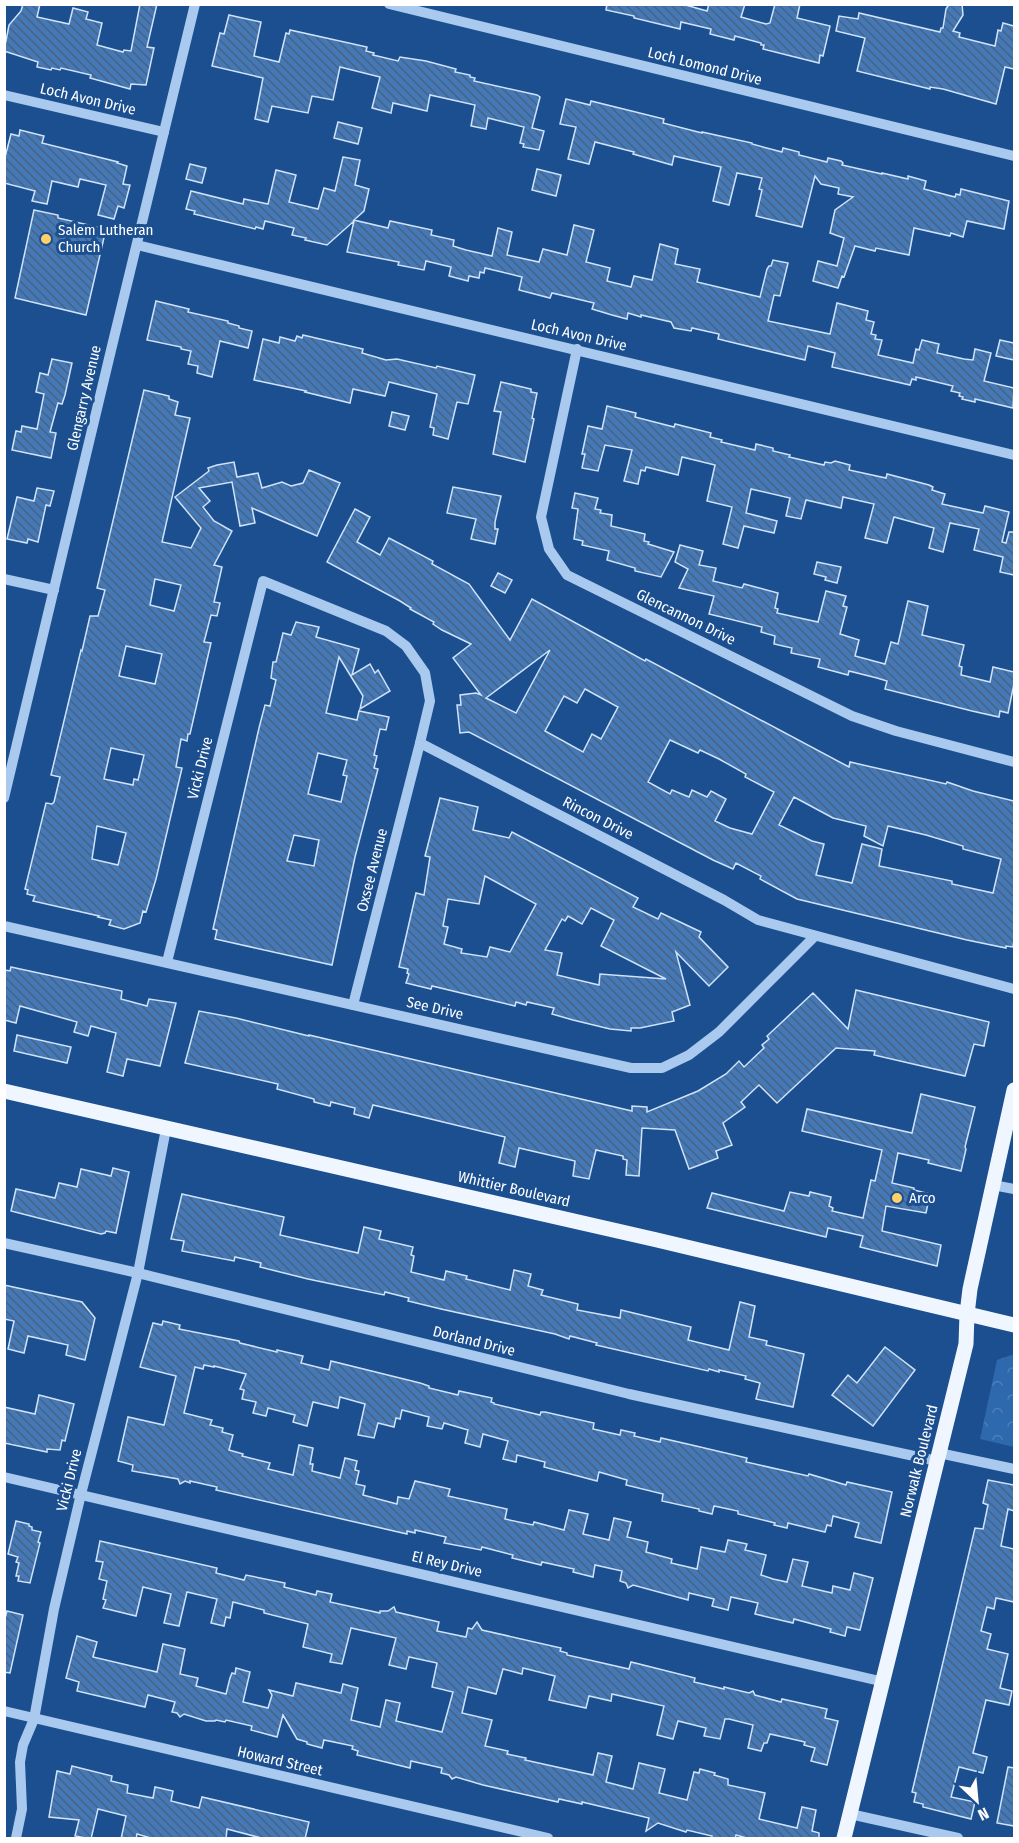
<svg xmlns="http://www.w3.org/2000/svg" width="1019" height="1843" font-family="'Fira Sans Condensed',sans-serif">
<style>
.forest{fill:url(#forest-crowns)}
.building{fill:url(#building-back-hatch);stroke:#cfe3fa;stroke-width:1.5;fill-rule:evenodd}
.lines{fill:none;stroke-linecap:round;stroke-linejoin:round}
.minor{stroke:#a9c9ee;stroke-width:10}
.major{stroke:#f0f6ff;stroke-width:15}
.poi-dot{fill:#ffd166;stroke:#1b4f8f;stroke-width:2}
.labels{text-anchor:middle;stroke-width:6;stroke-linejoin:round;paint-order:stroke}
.street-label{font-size:15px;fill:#fff;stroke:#1b4f8f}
.poi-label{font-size:15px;fill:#fff;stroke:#1b4f8f;text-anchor:start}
</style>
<defs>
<pattern id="forest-crowns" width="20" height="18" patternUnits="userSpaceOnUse" patternTransform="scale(1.5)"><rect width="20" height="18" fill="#2e69ad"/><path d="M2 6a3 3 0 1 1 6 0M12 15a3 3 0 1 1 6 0" fill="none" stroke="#4d80b9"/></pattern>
<pattern id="building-back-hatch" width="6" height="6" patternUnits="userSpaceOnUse" patternTransform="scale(1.5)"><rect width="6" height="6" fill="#4478b7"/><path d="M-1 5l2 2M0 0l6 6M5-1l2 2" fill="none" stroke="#486282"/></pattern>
</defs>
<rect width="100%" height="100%" fill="#1b4f8f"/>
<path class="forest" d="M1014 1354V1447L980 1439 997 1360Z"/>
<g class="building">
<path d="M23 4H40L37 17 69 24 73 8 88 12 86 19 102 23 97 45 123 52 124 50 131 51 140 4H157L147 47 154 48 146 85 131 84 130 89 90 78 91 75 61 68 60 70 52 68 51 70 37 67 38 62 4 51 9 25 21 11Z"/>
<path d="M607 4H682L707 11 709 4H745L741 17 766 24 770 23 775 4H800L797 18 830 26 823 56 820 55 819 63 763 49 764 45H761V43L735 36 734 40 710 34 711 29 681 22 680 29 634 18V16L606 10Z"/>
<path d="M949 4H962L963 15 953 31 960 33 959 37 995 46 998 30 1001 31 1003 23 1014 26V69L1005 67 996 104 943 89 930 87V89L857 71 865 38 836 31 839 16 858 19 859 13 940 32 941 28H943L946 9Z"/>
<path d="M229 15 261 22 254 56 279 62 286 33 289 34 290 30 367 47 366 51 374 53 373 55 398 61 400 57 426 61 456 69 455 72 470 75V77L475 78 474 81 537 95 540 97 532 128 544 131 539 150 523 147 524 144 520 143 524 127 488 118 486 129 471 126 475 105 430 95 427 111 393 103 391 113 372 108 380 77 340 67 333 100 312 96 308 113 272 106 268 122 255 119 263 78 212 66 220 33 224 34Z"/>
<path d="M566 99 590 105 591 101 664 119 663 123 702 133V132L752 143V144L782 152 783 148 799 152V155L827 162 828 158 841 161 843 163 842 165 882 174V173L908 179V176L926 181 924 189 955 197 956 194 960 195 961 189 1009 201 1004 229 967 221 963 237 951 233 950 236 914 228 909 255 876 248 875 251 855 246 844 277 842 276 838 288 813 281 818 261 837 266 844 238 830 233 835 210 853 197 838 194 839 188 821 184 815 176 802 227 756 216 762 190 759 189 762 178 737 173 729 205 713 201 721 167 674 156 672 165 633 154 634 152 595 142 589 164 568 159 576 127 560 124Z"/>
<path d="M338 122 362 128 358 144 334 138Z"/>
<path d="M20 130 44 136 42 143 118 162 117 163 127 166 123 184 130 185 124 208 118 206 114 219 98 215 106 185 80 179 78 187 52 181 47 204 32 201 35 191 4 183V161L11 134 19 136Z"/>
<path d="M343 157 360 160 355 185 369 189 364 211 354 220 388 228 390 221 432 230 431 235 454 240 453 246 466 250 492 256 498 228 512 232 507 255 539 262 543 249 567 255 574 225 594 230 586 262 610 268 607 281 631 287 634 276 652 280 660 244 678 249 675 264 700 269 697 282 760 297 767 269 769 266H771L773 260 788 263 780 296 774 295 768 321 830 334 837 303 868 311 866 320 874 322 871 334 876 335 875 339 882 340 878 355 913 363 916 349 919 350 922 340 939 344 937 353 964 359 973 360 975 349 991 353 984 381 1014 388 1013 408 975 399V402L962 399 963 397 959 396 960 393 951 391 953 386 916 377V380L912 379 910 385 832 367 835 353 808 346 805 360 718 339 719 334 692 328 691 331 674 328 671 322 641 315V317L628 313 627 319 612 315 592 309 594 303 552 293 550 298 519 290 522 277 485 268 484 273 480 272 479 278 469 276 468 281 449 276 451 267 426 261 424 270 398 265 399 262 347 252 354 221 327 245 305 240 306 238 292 235 294 228 265 221 263 229 256 227 255 229 194 214 195 211 186 209 191 191 243 204 244 199 268 204 276 170 296 175 289 202 318 209 324 188 335 191Z"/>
<path d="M190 164 206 168 202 183 186 179Z"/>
<path d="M537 169 561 175 556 196 532 190Z"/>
<path d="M34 210 58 215V218L106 229 86 315 15 298Z"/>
<path d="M156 301 189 309 188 312 228 321V323L239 326V328L252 331 248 348 220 341 212 377 197 373 198 366 188 364 191 351 181 349V347L147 340Z"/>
<path d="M303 335 363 349 362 353 386 360 397 359 436 368 437 366 475 375 468 404 457 402 448 439 433 435 434 428 430 427 437 394 389 382 385 396 353 389 350 403 305 392 306 391 254 380 263 339 279 343 280 337 295 341 297 336 302 338Z"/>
<path d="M1000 340 1014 343V360L996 356Z"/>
<path d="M52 359 72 363 65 395 62 404 58 403 50 432 56 433 51 458 12 450 16 431 21 432 22 426 37 429 44 394 36 392 40 373 48 375Z"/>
<path d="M501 382 531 389V392L537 393 532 418 534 419 525 462 493 454 501 412 494 411Z"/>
<path d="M144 390 169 396V399L178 402 175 415 190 418 162 542 191 548 201 528 175 497 209 471 208 468 217 465 234 462 237 477 258 473 262 488 282 482 291 486 303 483 309 470 340 483 317 536 252 508 255 523 240 526 232 482 199 488 210 501 203 507 214 521 232 531 214 565 222 567 214 602 220 603 217 616 211 615 204 642 211 643 190 734H188L187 741 181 739 176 767 182 768 156 879 146 912 143 911 140 923 124 929 109 925 111 920 98 917 99 916 33 901 35 896 27 894 28 890 25 889 46 803 52 804 54 802 60 777 51 775 81 650 82 651 90 616H98L105 590 97 588ZM155 579 181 585 174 611 150 605ZM126 646 162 654 155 684 119 676ZM111 748 144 755 138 780 134 779 133 785 104 779ZM97 826 126 833 118 865 92 859Z"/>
<path d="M607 406 636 413 635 417 674 427 675 424 711 433 710 437 722 440 721 442 755 450 756 444 773 448V451L790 455 789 457 824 465 825 462 831 463 835 461 850 465 849 470 886 478 887 474 929 485 933 487 932 490 945 494 942 504 983 513 985 506 1009 512 1002 542 1006 543 1009 532H1014V575L1000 572 1003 557 974 550 979 529 950 523 943 552 929 548 934 528 894 517 887 543 865 538 874 504 843 497 841 508 806 500 801 519 786 516 790 498 751 489 746 513 777 521 774 533 744 526 738 548 723 544 732 507 707 501 715 465 682 457 678 475 646 467 645 471 641 470 638 484 624 481 632 450 605 445 598 471 582 468 585 454H582L588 426 602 429Z"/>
<path d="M392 412 409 416 405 430 389 426Z"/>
<path d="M453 487 501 496 495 522V529H498L495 544 471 539 476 519 447 513Z"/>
<path d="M37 488 54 491 50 506 46 505 38 542 28 539 27 543 7 539 17 497 34 501Z"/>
<path d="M575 493 598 498 595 509 601 510 600 513 612 515 611 526 645 534 644 541 649 542 648 544 674 552 661 577 635 571V568L607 560 609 551 582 545 583 541 574 539 578 509 572 508Z"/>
<path d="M355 509 370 517 357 542 380 555 389 538 433 561 432 564 469 584 510 640 532 599 645 661 646 659 849 767 850 762 946 784 947 782 973 791 1014 801V940L1013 947 1006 946V948L967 940 797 899 760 879 761 876 736 863 733 869 713 860 469 732 460 733 457 705H461L460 695 476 693 481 695 453 658 471 644 442 630 433 624 434 622 410 609 411 608 400 601 327 562ZM550 650 516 713 486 698ZM585 689 618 707 601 739 592 734 583 752 545 731 564 696 577 703ZM670 740 698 753 700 750 719 759 746 774 745 777 774 792 752 834 730 828 715 821 726 799 711 791 707 797 692 790 689 797 672 790 670 794 648 782ZM794 797 833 818 866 826 864 836 883 846 888 826 926 835 963 846V849L1001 859 993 893 952 884V881L879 866 882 849 862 844 852 883 816 875 824 844 812 841 779 825Z"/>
<path d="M680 545 703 551 699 565 716 568 713 581 742 588 744 584 778 593 775 608 778 609 777 613 818 622 826 591 846 596 843 606 847 607 840 634 859 640 855 656 885 664 891 642 898 644 908 601 928 606 922 635 964 645 959 666 962 667 961 675 990 682 993 667 1014 672V684L1008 713 1000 711 999 717 972 711 885 689 887 681 877 678 849 671 848 675 818 667 820 659 791 653 792 648 774 644 775 636 761 632 762 627 709 614 714 596 679 588 688 569 675 562Z"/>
<path d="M817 562 841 567 837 583 825 580 826 577 814 574Z"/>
<path d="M498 573 512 580 505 593 491 586Z"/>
<path d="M296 622 319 627 316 637 359 649 352 675 370 664 375 673 378 670 390 691 360 709 363 696 339 657 326 713 357 720 359 711 389 717 386 730 380 729 374 755 377 756 374 768 378 769 355 857 332 965 215 939 217 930 213 929 259 728 265 705 270 706 276 680 271 678 273 662H276L283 633 291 635ZM318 753 347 760 343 775 347 776 341 802 308 794ZM294 835 319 840 314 866 287 861Z"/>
<path d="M440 798 478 807 473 830 509 838 512 832 638 898 633 907 658 919 661 913 701 932 699 937 728 967 709 986 676 952 690 1005 672 1012 674 1021 640 1028H631V1031L610 1029 573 1020 552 1014 554 1008 527 1002 526 1005 516 1002 515 1006 432 986 431 989 406 983 409 974 407 973 408 969 399 967 416 893 424 895 430 857 425 856ZM485 876 536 904 510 952 490 947 487 957 461 953 462 949 444 944 448 927 443 926 448 899 479 904ZM591 908 614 920 601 946 666 979 600 974 599 985 557 975 562 953 545 950 562 919 565 921 568 916 582 924Z"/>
<path d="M11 967 122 991 121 999 147 1006 149 999 176 1003 160 1066 127 1059 123 1076 107 1072 116 1033 91 1026 88 1036 74 1032 77 1022 20 1006 16 1023 4 1020V970L10 971Z"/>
<path d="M856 990 989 1022 984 1046 974 1044 965 1076 874 1055 875 1051 836 1048 777 1103 759 1085 741 1102 745 1107 723 1123 732 1145 716 1151 718 1158 689 1169 675 1130 642 1128 639 1176 626 1175 627 1160 623 1159V1156L596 1150 589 1179 573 1176 575 1161 519 1148 515 1167 499 1163 505 1137 373 1105 369 1118 354 1114 355 1108 331 1102 330 1106 314 1102V1099L277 1089 278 1084 185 1063 199 1011 236 1018 309 1036V1035L632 1111V1106L647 1107V1112L698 1091 726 1074 739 1061 744 1067 764 1048 762 1045 769 1039 767 1036 813 993 848 1029Z"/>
<path d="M17 1035 71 1047 67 1063 14 1051Z"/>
<path d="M921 1094 975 1107 965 1147 966 1149 961 1171 928 1163 929 1160 898 1153 892 1183 914 1188V1190L930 1194 926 1213 886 1206 882 1231 941 1245 937 1266 860 1247 863 1236 828 1228 826 1237 707 1208 712 1193 784 1211 790 1192 809 1196 810 1192 831 1197 829 1206 833 1208 832 1211 863 1218 871 1180 875 1181 882 1150 802 1131 807 1109 912 1133Z"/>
<path d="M113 1168 129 1172 116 1233 106 1231 105 1233 101 1234 11 1211 16 1189 55 1198 59 1183 77 1187 81 1169 111 1176Z"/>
<path d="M182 1194 284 1217 280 1235 358 1253 364 1227 381 1231 379 1239 413 1247 411 1255 414 1256 411 1272 444 1280 446 1271 467 1276 466 1279 510 1290 514 1270 531 1274 528 1286 543 1290 541 1295 578 1304 577 1310 620 1318 621 1310 691 1327 688 1340 729 1350 740 1302 755 1306 749 1337 767 1341 766 1345 804 1354 793 1407 756 1399 760 1383 745 1379 746 1376 719 1370V1372L709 1369 708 1371 596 1345 597 1343 570 1336 569 1339 555 1334 441 1309 408 1301 409 1298 385 1292 384 1295 308 1279 260 1267 261 1263 235 1257 234 1261 182 1251 184 1241 171 1239Z"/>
<path d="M4 1285 82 1302 95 1318 85 1360 66 1355 68 1345 28 1336 24 1353 8 1349 14 1321 4 1319Z"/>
<path d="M163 1321 180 1325 179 1329 239 1341 240 1343 277 1352V1350L303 1356 301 1363 329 1370 331 1361 420 1383 429 1386V1388L458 1395 459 1391 492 1398 491 1402 494 1403V1404L540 1415 541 1412H545L594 1423 593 1429 620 1435 621 1430 635 1433 634 1436 660 1442 661 1438 696 1446 747 1458 746 1462 808 1476 809 1474 846 1485 847 1482 892 1492 881 1543 855 1537 859 1523 833 1516 831 1526 827 1525 825 1532 792 1524 788 1523 787 1528 774 1525 775 1523 738 1514V1511L714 1506 712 1514 699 1511V1509L662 1501 663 1494 626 1485 627 1480 599 1472 597 1481 544 1467 545 1462 517 1455 516 1462 503 1459 508 1441 483 1434 480 1447 465 1443 468 1430 444 1423 442 1429 427 1426 429 1417 402 1410 400 1419 396 1418 394 1427 378 1423 374 1438 358 1435 365 1404 340 1397 338 1408 313 1402 307 1426 293 1422 295 1415 268 1408 266 1416 253 1413 256 1402 242 1399 244 1390 240 1389 246 1374 214 1366V1367L204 1365 203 1369 195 1367 184 1413 212 1420 210 1425 223 1428 222 1432 233 1435 229 1450 243 1454 242 1456 270 1463 268 1469 293 1475 299 1445 313 1448 310 1464H313L312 1471 340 1478 345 1458 357 1461 355 1470 359 1471 356 1484 365 1486 363 1495 397 1504 398 1497 409 1499 415 1481 450 1489 448 1496 507 1509 505 1519 533 1525 534 1522 564 1530 569 1510 588 1514 583 1534 609 1540 614 1518 631 1522 627 1537 648 1542 646 1552 672 1559 671 1563 697 1569 701 1547 725 1552 728 1540 747 1544 745 1550 766 1555 761 1575 773 1579 787 1582 793 1559 808 1562 802 1586 832 1593 833 1586 850 1590 854 1573 873 1578 860 1630 847 1627 845 1636 830 1632 831 1629 794 1619 793 1623 755 1614 758 1603 731 1597 728 1610 712 1606 714 1599 689 1593 688 1600 633 1585 628 1588 626 1583 620 1581 622 1571 595 1565 593 1577 573 1572 574 1569 542 1562 541 1565 512 1558 513 1555 482 1547 481 1550 444 1543 446 1537 415 1530V1533L407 1531V1534L216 1490 217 1487 190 1481V1483L185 1481 180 1484 178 1479 132 1471 133 1465 118 1461 128 1417 164 1425 176 1376 140 1367 153 1323 162 1325Z"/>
<path d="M885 1347 915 1370 873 1426 832 1395 848 1375 857 1383Z"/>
<path d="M39 1395 74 1404 65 1441 62 1440 60 1450 47 1449V1452L4 1443V1407L35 1414Z"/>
<path d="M988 1480 1014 1485V1511L1008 1509 1001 1546 1014 1549V1602L996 1598 994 1609 987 1607 981 1631 991 1634 987 1649 1008 1654 1000 1688 1012 1691 1009 1705 986 1700 973 1753 987 1757 983 1773 959 1767 951 1797 975 1802 971 1819 923 1807V1804L914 1802 916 1793 912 1792 975 1528 983 1529 988 1505 983 1503Z"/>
<path d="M16 1521 29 1524V1526L32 1527V1530L41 1532 38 1542 40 1543 30 1583 18 1581 19 1576H16L19 1563 16 1562 18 1557 8 1554Z"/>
<path d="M100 1541 217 1568 216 1573 244 1580 246 1575 285 1583 284 1587 316 1595 317 1591 332 1594 330 1602 380 1613V1611H388L394 1607 396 1612 439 1622 437 1631 466 1637 468 1628 472 1629 477 1622 482 1630 561 1648 560 1651 567 1653V1655L629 1669 631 1662 695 1678 694 1682 724 1689V1687L749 1693 753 1691 755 1695 781 1702 782 1699 827 1709 825 1718 838 1721 827 1765 811 1761 815 1748 804 1745 805 1742 770 1734 767 1743H764L761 1751 748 1748 753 1725 729 1719H725L720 1739 704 1736 706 1728 678 1721 673 1739 657 1735 664 1706 612 1694 611 1701 589 1696 586 1708 549 1700 555 1676 523 1668 522 1674 503 1669 496 1694 468 1687 462 1713 492 1720 485 1746 508 1751 507 1754 526 1758 525 1760 593 1775 598 1753 612 1756 606 1782 633 1789 639 1763 665 1769 659 1793 687 1800 694 1772 699 1773 700 1769 715 1773 714 1775 728 1779V1785L765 1793 759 1819 797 1828 802 1807 816 1810 812 1831 819 1833V1839H750L736 1835 735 1839H712V1836L687 1830 686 1832 658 1823 646 1831 649 1818 582 1802V1804L559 1799 558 1802 483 1785 456 1777 452 1779 449 1775 441 1773 442 1768 411 1761 410 1768 357 1755 358 1751 352 1749 353 1746 324 1740 322 1748 307 1744V1742L297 1739 283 1715 277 1737 251 1730 252 1726 226 1720 225 1722 216 1720 215 1721H206L184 1714 180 1717 177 1713 172 1712 175 1702 148 1695 145 1707 77 1691 79 1682 66 1678 77 1636 97 1642 93 1657 157 1672 163 1644 185 1649 180 1674 198 1678 196 1686 226 1694 230 1678 232 1673 235 1674 236 1668 250 1672 243 1702 268 1708 272 1695 269 1690 293 1696 296 1683 341 1693 343 1684 358 1688 351 1720 380 1727 386 1700 400 1703 396 1721 442 1732 453 1692 432 1687 437 1663 409 1657 406 1669 389 1665 396 1638 351 1628 342 1664 330 1662 332 1654 303 1647 308 1624 264 1613V1610L233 1602 230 1618 226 1617 224 1626 211 1623 217 1599 187 1592 179 1626 164 1623 171 1594 143 1587 136 1616 103 1608 106 1600 103 1599 107 1581 99 1579 103 1562 96 1561Z"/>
<path d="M7 1611 23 1615 10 1673 4 1672V1622Z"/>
<path d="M72 1766 112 1776 111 1781 128 1785 127 1793 153 1798 155 1787 173 1791 171 1801 199 1808 202 1797 309 1822 305 1839H265L227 1829 226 1839H154L137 1834 136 1839H121L126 1816 98 1809 91 1839 75 1836 79 1820 49 1817 57 1771 70 1774Z"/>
<path d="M1008 1767 1014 1768V1826L997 1823Z"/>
</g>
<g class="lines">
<g class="minor">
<path d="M389 4 1014 156"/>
<path d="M4 95 164 132"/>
<path d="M137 245 1014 455"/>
<path d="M577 349 541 517 549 549 567 575 852 716 896 731 1014 762"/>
<path d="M4 579 54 590"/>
<path d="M4 798 112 346 195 4"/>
<path d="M4 926 631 1068H662L689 1055 719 1032 815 936"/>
<path d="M167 962 263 581 386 631 406 646 425 673 430 701 420 743 724 900 758 920 1014 989"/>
<path d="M353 1005 420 743"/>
<path d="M993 1185 1014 1189"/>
<path d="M4 1243 138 1273 629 1394 937 1461"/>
<path d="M939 1453 1014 1469"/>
<path d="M4 1477 884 1682"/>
<path d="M4 1711 548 1838"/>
<path d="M850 1814 958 1838"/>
<path d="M16 1838 22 1809 20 1762 23 1745 34 1719 54 1609 81 1494 138 1273 166 1129"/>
</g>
<g class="major">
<path d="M4 1091 657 1240 1014 1325"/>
<path d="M844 1838 966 1344 967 1314 970 1289 1014 1090"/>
</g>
</g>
<g class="poi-dot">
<circle cx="46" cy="239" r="6"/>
<circle cx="897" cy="1198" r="6"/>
</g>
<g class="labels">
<g class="street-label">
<text transform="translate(705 66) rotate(14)" y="5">Loch Lomond Drive</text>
<text transform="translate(88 99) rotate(13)" y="5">Loch Avon Drive</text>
<text transform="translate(579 335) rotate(13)" y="5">Loch Avon Drive</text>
<text transform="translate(84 398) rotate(-77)" y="5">Glengarry Avenue</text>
<text transform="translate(686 617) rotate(26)" y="5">Glencannon Drive</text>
<text transform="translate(200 768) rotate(-76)" y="5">Vicki Drive</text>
<text transform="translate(598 818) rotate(27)" y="5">Rincon Drive</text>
<text transform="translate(372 870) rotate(-76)" y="5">Oxsee Avenue</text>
<text transform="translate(435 1008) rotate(13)" y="5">See Drive</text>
<text transform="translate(514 1189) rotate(13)" y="5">Whittier Boulevard</text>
<text transform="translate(474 1341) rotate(14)" y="5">Dorland Drive</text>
<text transform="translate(919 1461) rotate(-76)" y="5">Norwalk Boulevard</text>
<text transform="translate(69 1480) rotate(-76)" y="5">Vicki Drive</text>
<text transform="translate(447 1564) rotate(13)" y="5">El Rey Drive</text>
<text transform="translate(280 1761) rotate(13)" y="5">Howard Street</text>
</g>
<g class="poi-label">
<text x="58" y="235">Salem Lutheran<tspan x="58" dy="17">Church</tspan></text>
<text x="909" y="1203">Arco</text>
</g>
</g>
<rect width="1019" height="1843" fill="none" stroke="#ffffff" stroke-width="12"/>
<g transform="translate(977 1801) rotate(154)" stroke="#1b4f8f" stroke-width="4.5" paint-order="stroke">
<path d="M0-4.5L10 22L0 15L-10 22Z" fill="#ffffff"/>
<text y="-9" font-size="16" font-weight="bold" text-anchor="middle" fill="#ffffff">N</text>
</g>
</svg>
